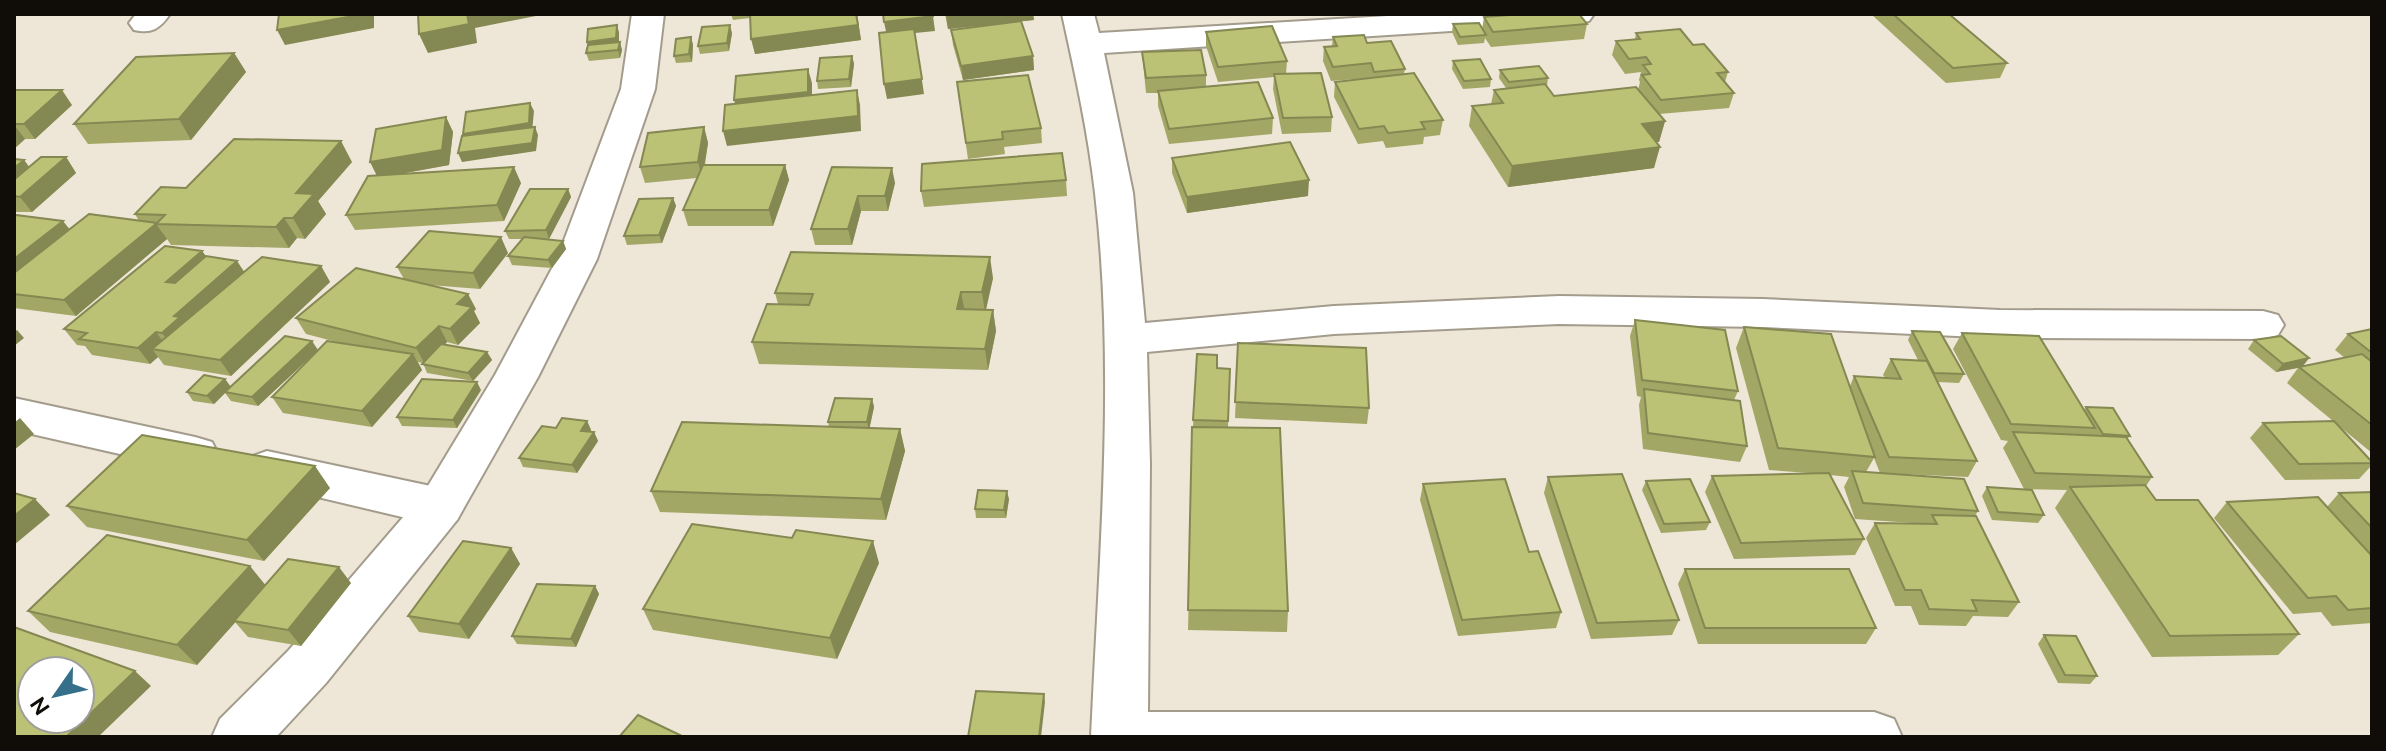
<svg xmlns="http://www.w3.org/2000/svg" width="2386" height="751" font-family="Ubuntu,sans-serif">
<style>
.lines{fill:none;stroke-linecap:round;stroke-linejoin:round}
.street-casing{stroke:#a39c8d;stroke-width:4}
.secondary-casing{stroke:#a39c8d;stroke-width:4}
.street{fill:#fff;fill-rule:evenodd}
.secondary{fill:#fff;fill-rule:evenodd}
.wall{fill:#a2a765}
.shaded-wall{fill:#848852}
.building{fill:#bcc275;stroke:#848852;stroke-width:2;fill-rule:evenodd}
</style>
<rect width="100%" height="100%" fill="#eee6d6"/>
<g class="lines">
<defs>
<g id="street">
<path d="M136 14H170C160 29 151 34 134 30L129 23Z"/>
<path d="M1062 14H1094L1099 33 1421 14H1594L1589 21 1578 23 1104 53 1133 193 1145 323 1334 306 1559 296 1763 299 2000 310 2263 311 2278 315 2284 325 2278 335 2263 339 2000 338 1763 327 1559 324 1334 334 1147 352 1150 464 1148 712H1874L1894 719 1902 737H1091C1099 556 1116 373 1095 193 1088 132 1075 73 1062 14Z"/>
<path d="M14 398 195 437 212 442 218 454 212 466 195 471 14 430Z"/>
<path d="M267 451 440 488 457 494 464 507 457 520 440 526 250 481 243 469 250 457Z"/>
</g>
<path id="secondary" d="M632 14H664L655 89 597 259 538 377 457 520 326 683 276 737H212L220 719 288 651 423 494 495 375 557 259 621 89Z"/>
</defs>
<use href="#street" class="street-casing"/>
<use href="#secondary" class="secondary-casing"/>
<use href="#street" class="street"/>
<use href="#secondary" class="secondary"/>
</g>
<g class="wall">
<path d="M731 14H857L861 40 755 54 750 18 733 20Z"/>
<path d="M945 14H1033L1034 20 1021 21 1033 56 1034 70 963 80 953 45 951 30 1016 22 948 29Z"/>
<path d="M1871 14H1949L2007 63 2000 78 1946 83Z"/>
<path d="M1484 17 1587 24 1584 39 1491 47 1485 38 1484 43 1458 45 1452 32 1453 24 1482 29Z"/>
<path d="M617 25 619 33V42L622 50 620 58 589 61 586 53 588 46 587 42Z"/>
<path d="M1206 32 1287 61 1286 74 1332 117 1331 132 1282 134 1273 89 1274 77 1218 82 1206 46Z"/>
<path d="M732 33 729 51 700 54 698 46Z"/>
<path d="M1636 33 1693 45 1728 72 1725 82 1734 93 1729 108 1659 114 1665 121 1659 142H1656L1654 168 1508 187 1469 126 1472 106 1491 104 1494 90 1506 88 1499 78 1500 70 1548 78 1547 86 1554 96 1638 90 1640 82 1639 80 1641 72 1625 74 1612 55 1616 41 1635 39Z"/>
<path d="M691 37 693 45 692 62 676 63 674 56Z"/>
<path d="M1333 37 1367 43 1405 69 1404 74 1443 120 1440 135 1424 137 1423 144 1386 148 1383 141 1358 144 1334 97 1335 82 1369 78 1331 81 1323 61 1324 47 1332 46Z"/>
<path d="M1142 52 1206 75V87L1273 118 1272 134 1169 144 1158 106V93H1146Z"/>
<path d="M234 53 246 72 191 140 88 144 74 124Z"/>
<path d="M852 56 854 64 851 87 818 89 817 81Z"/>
<path d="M1453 61 1491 79 1490 87 1463 89 1452 69Z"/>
<path d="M957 82 1041 128 1042 143 1004 147 1005 154 968 159Z"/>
<path d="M14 90 72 105 35 139H25L14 149Z"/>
<path d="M446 117 453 132 449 165 399 174 521 183 504 221 355 230 346 215 377 175Z"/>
<path d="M704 127 708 143 705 165H785L789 180 773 226H688L683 210 697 178 645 183 640 167Z"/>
<path d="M66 157 76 173 32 212H14V159L24 160 29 167Z"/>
<path d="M1172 158 1308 196 1187 213 1172 173Z"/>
<path d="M352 162 318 201 326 214 305 239 297 238 289 248 171 245 167 239 76 316 14 308V216L70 229 139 221 135 214 186 188Z"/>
<path d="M832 167 895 183 888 211H861L852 245H815L811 229Z"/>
<path d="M1066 180 1067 196 924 207 921 191Z"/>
<path d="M568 189 571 197 549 239H541L563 241 566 249 552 268 512 265 508 256 522 239H509L505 231Z"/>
<path d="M673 198 676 206 662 243 627 245 624 236Z"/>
<path d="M202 251 206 256 244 272 321 266 330 282 231 376 164 365 158 357 150 364 92 355 85 346 77 345 64 329Z"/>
<path d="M508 253 480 289 430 285 476 309 474 311 480 323 458 345 447 342 445 345 487 352 492 360 473 381 427 373 423 363 418 362 422 370 372 427 283 413 272 397 344 344 306 334 296 318 404 279 397 267Z"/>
<path d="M993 278 986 310H993L996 331 988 370 759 364 752 342 778 304 775 293Z"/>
<path d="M1635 320 1738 391 1734 400 1747 446 1740 462 1643 449 1639 405 1641 397 1637 396 1630 336Z"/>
<path d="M1744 327 1850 386 1854 376 1885 378 1883 375 1891 359 1918 360 1908 340 1912 331 1964 374 1959 383 1938 382 1977 461 1968 477 1880 473 1874 458 1866 472 1978 511 1975 516 2019 602 2008 617 1973 616 1966 626 1919 625 1911 606H1895L1866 538 1875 523 1927 524 1855 519 1844 487 1849 477 1830 475 1864 539 1855 555 1734 559 1705 492 1712 476 1809 473 1769 470 1736 348Z"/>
<path d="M2372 329V453L2339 426 2372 462V465L2359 479 2285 480 2250 438 2263 423 2333 421 2287 383 2298 368 2276 372 2248 349 2254 340 2309 358 2303 366 2345 358 2335 350 2348 334Z"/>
<path d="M1962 333 2084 410 2086 407 2130 436 2127 439 2152 477 2146 486 2156 500 2299 634 2278 655 2152 657 2055 508 2067 490 2024 489 2003 448 2008 441 2001 440 1953 349Z"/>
<path d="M1238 343 1369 408 1367 424 1235 418Z"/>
<path d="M318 350 258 406 231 401 225 393 214 404 193 401 187 392 225 379 230 387Z"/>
<path d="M1197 354 1217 368 1230 369 1228 427 1288 611 1287 632 1188 630 1193 427Z"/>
<path d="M481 390 457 428 402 426 397 417Z"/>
<path d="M872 399 874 407 869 428 900 429 905 451 886 520 660 512 651 491 829 427 828 422Z"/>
<path d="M587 421 591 430 590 432H594L598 441 577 473 523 467 519 458 556 428Z"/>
<path d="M1548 477 1679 620 1672 635 1591 639 1544 493Z"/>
<path d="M1646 481 1710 522 1706 530 1661 533 1642 490Z"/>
<path d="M1423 484 1529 552 1561 612 1556 628 1458 636 1420 500Z"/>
<path d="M1987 487 2044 515 2038 523 1992 520 1982 496Z"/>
<path d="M330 488 264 561 87 527 67 506Z"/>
<path d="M2372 492V623L2332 626 2321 612 2293 614 2214 518 2227 502 2327 507 2339 493Z"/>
<path d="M1009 499 1006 518H976L975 509Z"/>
<path d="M511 548 520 564 469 639 419 632 408 616Z"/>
<path d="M879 563 837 659 653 630 643 609Z"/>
<path d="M1685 569 1876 628 1866 644H1698L1678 584Z"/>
<path d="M351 583 301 646 248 637 235 622 197 665 50 632 28 611 265 585Z"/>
<path d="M595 586 599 594 576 647 517 644 512 636Z"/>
<path d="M2044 635 2097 676 2090 684 2058 683 2038 644Z"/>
</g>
<g class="shaded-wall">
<path d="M364 14H374V28L285 45 277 30Z"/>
<path d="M467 14H546L475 28 477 43 428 53 419 34Z"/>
<path d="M857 14 861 40 755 54 751 39Z"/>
<path d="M954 14H1033L1034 20 948 29 946 15Z"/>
<path d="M933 16 935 31 915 33 924 94 887 99 884 84 887 36 884 22Z"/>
<path d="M617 25 619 33V46L620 42 622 50 620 58 618 50H589L587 42Z"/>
<path d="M730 25 732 33 729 51 727 43Z"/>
<path d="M691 37 693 45 692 62 689 54Z"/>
<path d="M234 53 246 72 191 140 179 119Z"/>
<path d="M852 56 854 64 851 87 849 79Z"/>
<path d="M1033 56 1034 70 963 80 961 66Z"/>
<path d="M808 69 812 83V107L738 115 734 100Z"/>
<path d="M62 90 72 105 35 139 24 124Z"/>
<path d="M857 90 860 105 861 131 727 146 723 131Z"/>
<path d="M530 103 534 111 532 132 466 142 463 134Z"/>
<path d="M446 117 453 132 449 165 378 178 370 162Z"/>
<path d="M1665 121 1659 142 1636 145 1642 124Z"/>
<path d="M14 125 25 139 14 149Z"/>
<path d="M535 127 538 135 536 151 462 162 458 153Z"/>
<path d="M704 127 708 143 702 178 698 162Z"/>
<path d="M341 141 352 162 318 201 326 214 305 239 293 218 296 193Z"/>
<path d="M1660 147 1654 168 1508 187 1512 166Z"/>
<path d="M66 157 76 173 32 212 20 197Z"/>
<path d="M24 160 35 175 14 178V168Z"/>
<path d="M785 165 789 180 773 226 769 210Z"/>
<path d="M514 167 521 183 504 221 497 205Z"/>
<path d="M892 168 895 183 888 211 885 196Z"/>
<path d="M1309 180 1308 196 1187 213V197Z"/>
<path d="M568 189 571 197 549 239 546 230Z"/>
<path d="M858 196 861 211 852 245 848 229Z"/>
<path d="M673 198 676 206 662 243 659 235Z"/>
<path d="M284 218 297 238 289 248 276 227Z"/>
<path d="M63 221 75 236 14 285V259Z"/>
<path d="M156 224 167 239 76 316 64 300Z"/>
<path d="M501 237 508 253 480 289 473 273Z"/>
<path d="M563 241 566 249 552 268 548 260Z"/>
<path d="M202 251 213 267 177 298 166 282Z"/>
<path d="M990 257 993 278 985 313 982 292Z"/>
<path d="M237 261 247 276 174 349 162 333 174 316Z"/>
<path d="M321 266 330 282 231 376 220 360Z"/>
<path d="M961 292 965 313 957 309Z"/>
<path d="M468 294 476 309 474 311 480 323 458 345 450 329 457 304Z"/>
<path d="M993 310 996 331 988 370 985 349Z"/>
<path d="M439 326 447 342 425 364 416 348Z"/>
<path d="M17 330 24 338 14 346V332Z"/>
<path d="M156 332 168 348 152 349 158 357 150 364 138 348Z"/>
<path d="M312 341 318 350 258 406 252 397Z"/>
<path d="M487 352 492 360 473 381 468 373Z"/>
<path d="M413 354 422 370 372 427 362 411Z"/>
<path d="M2309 358 2302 367 2276 372 2283 364Z"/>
<path d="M225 379 231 387 214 404 207 396Z"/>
<path d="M477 382 481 390 457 428 453 420Z"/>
<path d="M872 399 874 407 869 431 867 422Z"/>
<path d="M20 418 34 434 14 450V423Z"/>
<path d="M587 421 591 430 585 439 581 431Z"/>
<path d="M900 429 905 451 886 520 881 499Z"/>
<path d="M594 432 598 441 577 473 572 465Z"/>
<path d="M315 466 330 488 264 561 247 540Z"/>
<path d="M1007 491 1009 499 1006 518 1004 510Z"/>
<path d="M35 499 50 515 14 545V516Z"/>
<path d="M873 541 879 563 837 659 830 638Z"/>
<path d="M511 548 520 564 469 639 459 624Z"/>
<path d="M250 566 267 587 197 665 177 645Z"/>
<path d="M339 567 351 583 301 646 288 630Z"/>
<path d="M595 586 599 594 576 647 571 639Z"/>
<path d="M135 671 151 686 98 737H66Z"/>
<path d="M1044 694 1045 702 1041 737H1039Z"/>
</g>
<g class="building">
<path d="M279 14H364L277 30Z"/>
<path d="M418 14H467L469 24 419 34Z"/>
<path d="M750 14H856L858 25 751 39Z"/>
<path d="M883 14H933V16L884 22Z"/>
<path d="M1523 14H1579L1587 24 1493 32 1484 17Z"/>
<path d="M1893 14H1949L2007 63 1953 68Z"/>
<path d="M1021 21 1033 56 961 66 951 30Z"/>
<path d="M1479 23 1486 35 1460 37 1453 24Z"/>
<path d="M617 25 616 38 587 42 588 29Z"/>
<path d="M730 25 727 43 698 46 702 27Z"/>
<path d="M1272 26 1287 61 1218 67 1206 32Z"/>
<path d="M914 29 922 79 884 84 879 33Z"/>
<path d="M1680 29 1693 45 1704 44 1728 72 1717 73 1734 93 1661 100 1642 75 1650 74 1643 65 1651 64 1646 57 1629 59 1616 41 1640 39 1636 33Z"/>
<path d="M1364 35 1367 43 1391 41 1405 69 1374 72 1371 63 1333 67 1324 47 1337 46 1333 37Z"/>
<path d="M691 37 689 54 674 56 676 39Z"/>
<path d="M620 42 618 50 586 53 588 45Z"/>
<path d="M1201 50 1206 75 1146 78 1142 52Z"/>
<path d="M234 53 179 119 74 124 136 57Z"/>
<path d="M852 56 849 79 817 81 820 58Z"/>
<path d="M1480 59 1491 79 1464 81 1453 61Z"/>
<path d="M1539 66 1548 78 1509 82 1500 70Z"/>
<path d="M808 69V92L734 100 736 76Z"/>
<path d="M1321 73 1332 117 1283 118 1274 74Z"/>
<path d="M1414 73 1443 120 1421 122 1425 129 1388 133 1384 126 1359 129 1335 82Z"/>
<path d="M1028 75 1041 128 1002 132 1003 139 966 143 957 82Z"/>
<path d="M1258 82 1273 118 1169 129 1158 91Z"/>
<path d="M1545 84 1554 96 1636 87 1665 121 1642 124 1660 147 1512 166 1472 106 1503 103 1494 90Z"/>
<path d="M14 90H62L24 124H14Z"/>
<path d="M857 90 858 116 723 131 725 105Z"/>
<path d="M530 103 529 123 463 134 466 112Z"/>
<path d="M446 117 442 150 370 162 376 129Z"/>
<path d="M535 127 532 143 458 153 462 136Z"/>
<path d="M704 127 698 162 640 167 648 133Z"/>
<path d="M234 139 341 141 296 193 314 194 293 218H284L276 227 156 224 165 215 135 214 161 187 186 188Z"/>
<path d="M1290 142 1309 180 1187 197 1172 158Z"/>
<path d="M1062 153 1066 180 921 191 922 164Z"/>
<path d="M41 157H66L20 197 14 196V178H16Z"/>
<path d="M14 159 24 160 14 168Z"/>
<path d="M703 165H785L769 210H683Z"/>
<path d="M514 167 497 205 346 215 368 176Z"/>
<path d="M832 167 892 168 885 196H858L848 229H811Z"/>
<path d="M530 189H568L546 230 505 231Z"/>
<path d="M673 198 659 235 624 236 639 199Z"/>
<path d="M89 214 157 223 64 300 14 294V273Z"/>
<path d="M16 215 63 221 14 259V216Z"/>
<path d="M429 231 501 237 473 273 397 267Z"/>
<path d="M524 237 563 241 548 260 508 256Z"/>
<path d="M165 246 202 251 166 282 175 283 206 256 237 261 174 316 180 317 162 333 156 332 138 348 79 339 87 333 64 329Z"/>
<path d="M791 252 990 257 982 292H961L957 309 993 310 985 349 752 342 767 304 809 305 813 294 775 293Z"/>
<path d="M262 257 321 266 220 360 152 349Z"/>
<path d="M356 268 468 294 457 304 472 307 450 329 439 326 416 348 296 318Z"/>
<path d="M1635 320 1725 330 1738 391 1642 380Z"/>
<path d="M1744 327 1831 334 1875 457 1778 448Z"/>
<path d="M2372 329V353L2348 334Z"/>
<path d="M1912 331 1940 332 1964 374 1934 373Z"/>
<path d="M1962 333 2039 336 2095 428 2011 424Z"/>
<path d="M285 336 312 341 252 397 225 392Z"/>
<path d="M2281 336 2309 358 2283 364 2254 340Z"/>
<path d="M327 341 413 354 362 411 272 397Z"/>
<path d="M1238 343 1366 348 1369 408 1235 402Z"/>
<path d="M441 344 487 352 468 373 422 364Z"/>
<path d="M1197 354 1217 355V368L1230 369 1228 421 1193 420Z"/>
<path d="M2362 354 2372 362V425L2299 367Z"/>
<path d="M1891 359 1927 361 1977 461 1889 457 1854 376 1901 379Z"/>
<path d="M204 375 225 379 207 396 187 392Z"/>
<path d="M422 379 477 382 453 420 397 417Z"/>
<path d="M1644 389 1740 401 1747 446 1648 433Z"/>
<path d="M835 398 872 399 867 422H828Z"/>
<path d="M2086 407 2113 408 2130 436 2103 434Z"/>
<path d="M562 418 587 421 581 431 594 432 572 465 519 458 542 426 556 428Z"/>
<path d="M2334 421 2372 462V463L2299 464 2263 423Z"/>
<path d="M682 422 900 429 881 499 651 491Z"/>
<path d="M1192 427 1280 428 1288 611 1188 610Z"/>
<path d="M2013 432 2126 437 2152 477 2035 473Z"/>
<path d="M142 435 315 466 247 540 67 506Z"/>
<path d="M1852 471 1964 479 1978 511 1863 503Z"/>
<path d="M1829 473 1864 539 1741 543 1712 476Z"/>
<path d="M1622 474 1679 620 1597 623 1548 477Z"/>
<path d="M1505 479 1529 552 1538 551 1561 612 1462 620 1423 484Z"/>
<path d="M1690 479 1710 522 1664 524 1646 481Z"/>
<path d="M2145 485 2156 500H2198L2299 634 2170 636 2070 487Z"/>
<path d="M1987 487 2032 490 2044 515 1998 512Z"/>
<path d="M978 490 1007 491 1004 510 975 509Z"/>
<path d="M2372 492V528L2339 493Z"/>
<path d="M14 493 35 499 14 516Z"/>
<path d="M2318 497 2372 556V608L2348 610 2336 596 2308 598 2227 502Z"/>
<path d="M1932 515 1976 516 2019 602 1972 600 1977 611 1929 609 1921 590H1905L1875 523 1937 524Z"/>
<path d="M692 524 792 538 796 530 873 541 830 638 643 609Z"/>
<path d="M107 535 250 566 177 645 28 611Z"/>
<path d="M463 541 511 548 459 624 408 616Z"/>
<path d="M288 559 339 567 288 630 234 621Z"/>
<path d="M1685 569H1849L1876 628H1705Z"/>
<path d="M537 584 595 586 571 639 512 636Z"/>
<path d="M14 627 135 671 66 737H14ZM32 671H80V719H32Z"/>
<path d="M2044 635 2076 636 2097 676 2065 675Z"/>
<path d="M976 691 1044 694 1039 737H968Z"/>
<path d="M638 715 684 737H619Z"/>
</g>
<rect width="2386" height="751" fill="none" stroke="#100d08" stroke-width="32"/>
<g transform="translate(56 695) rotate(236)"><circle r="38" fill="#ffffff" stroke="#9f9e9c" stroke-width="2"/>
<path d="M0-6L14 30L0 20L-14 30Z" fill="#366f89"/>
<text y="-12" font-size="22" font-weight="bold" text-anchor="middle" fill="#100d08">N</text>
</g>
</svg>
